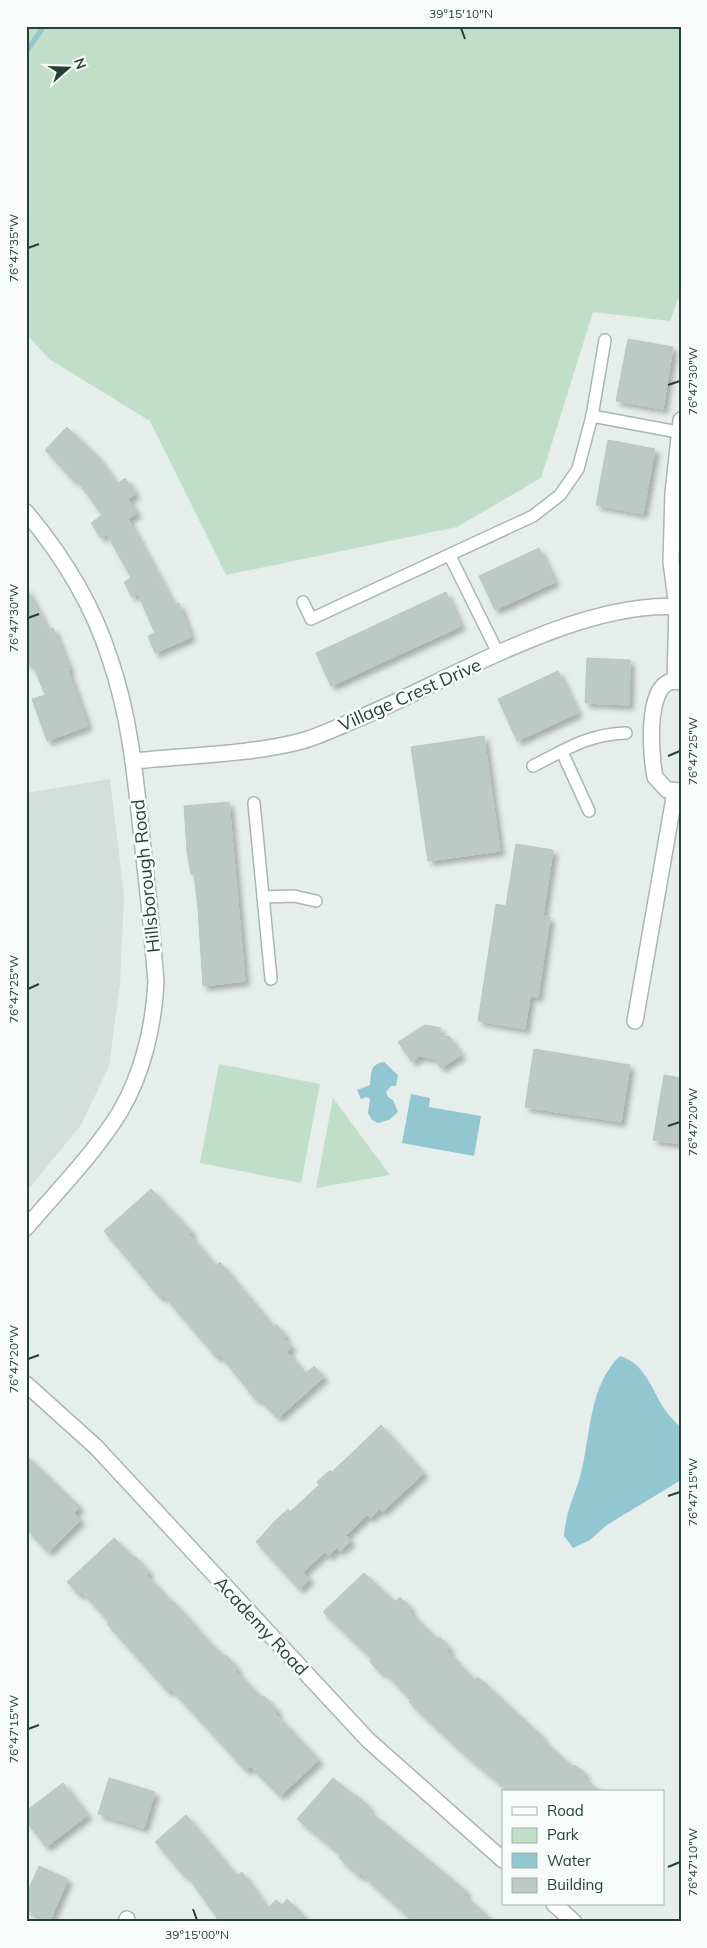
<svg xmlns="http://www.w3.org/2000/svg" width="707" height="1948" font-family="Mulish,sans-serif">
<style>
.built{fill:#d4deda}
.green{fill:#c1dec9}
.water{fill:#92c6d0}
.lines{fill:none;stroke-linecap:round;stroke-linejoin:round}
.stream{stroke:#92c6d0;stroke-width:5.5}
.building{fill:#bcc9c4;stroke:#b9c8c2;filter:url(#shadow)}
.lane-casing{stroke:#a9b6b2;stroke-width:14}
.street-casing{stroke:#a9b6b2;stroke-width:18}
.lane{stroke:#fff;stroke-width:11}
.street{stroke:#fff;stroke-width:15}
.ticks{fill:none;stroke:#264039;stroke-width:2}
.labels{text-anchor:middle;stroke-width:5;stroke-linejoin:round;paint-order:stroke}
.street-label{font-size:18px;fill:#264039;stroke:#f7fbf9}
.neatline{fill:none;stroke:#264039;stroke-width:2}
.ticks-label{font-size:12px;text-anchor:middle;fill:#264039}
</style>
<defs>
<filter id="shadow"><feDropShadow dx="4.5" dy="4.5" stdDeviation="2.5" flood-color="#0004"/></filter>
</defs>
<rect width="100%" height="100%" fill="#e6eeeb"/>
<path class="built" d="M110 779 124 896 120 985 109 1066 81 1125 26 1192V793Z"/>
<g class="green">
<path d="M26 26H681V291L670 321 593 312 541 478 457 527 226 575 150 421 49 359 26 334Z"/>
<path d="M219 1064 320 1084 301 1183 200 1163Z"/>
<path d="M333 1098 390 1175 316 1188Z"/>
</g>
<g class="water">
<path d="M384 1062 398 1075 396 1086H391L386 1092 388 1097 393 1100 398 1112 389 1120 378 1123 372 1120 368 1113 370 1099 366 1097 361 1099 357 1090 370 1085C372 1073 368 1065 384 1062Z"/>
<path d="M411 1094 430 1098 429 1107 481 1116 474 1156 402 1143Z"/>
<path d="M620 1356C644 1363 651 1387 663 1407 668 1415 675 1421 681 1428V1480L607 1525 590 1540 573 1548 564 1536C566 1511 573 1500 580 1477 591 1437 588 1386 620 1356Z"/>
</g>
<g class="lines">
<path class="stream" d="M26 52 44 26"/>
</g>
<g class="building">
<path d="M628 339 673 347 663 409 616 401Z"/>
<path d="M67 427 99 458 117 484 125 478 136 494 128 499 137 513 128 519 174 605 179 603 191 637 155 653 148 636 155 633 138 594 132 597 124 582 131 578 107 534 101 538 91 523 102 515 76 479 74 481 45 450Z"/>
<path d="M608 440 655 449 643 514 596 505Z"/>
<path d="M539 548 555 582 495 610 479 576Z"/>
<path d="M26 587 48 630 53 628 70 670 68 671 88 726 47 741 32 699 45 695 34 667 31 668 26 658Z"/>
<path d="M446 592 461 626 331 686 316 653Z"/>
<path d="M587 658 630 660 629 705 585 703Z"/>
<path d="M558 671 578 713 517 741 498 699Z"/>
<path d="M484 736 500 851 428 861 411 747Z"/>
<path d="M229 802 245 981 203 986 198 909 194 874H191L187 852 184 806Z"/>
<path d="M516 844 553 850 543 916 550 917 538 997 530 996 525 1029 478 1021 496 904 506 906Z"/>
<path d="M425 1025 441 1028 439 1035 450 1037 461 1055 441 1068 435 1059 420 1056 412 1062 398 1042Z"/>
<path d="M534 1049 630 1065 621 1122 525 1107Z"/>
<path d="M664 1075 681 1078V1144L653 1140Z"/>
<path d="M151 1189 192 1232 189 1234 216 1266 220 1262 274 1327 276 1324 286 1336 284 1338 292 1347 287 1352 306 1373 314 1366 324 1377 278 1418 258 1398 256 1400 220 1355 217 1358 163 1295 160 1298 104 1231Z"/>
<path d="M381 1425 424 1473 382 1512 380 1509 370 1518 367 1515 346 1535 351 1541 340 1551 337 1548 329 1556 325 1552 303 1572 310 1579 299 1589 256 1542 275 1521 288 1509 290 1512 319 1485 317 1482 330 1470 332 1472Z"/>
<path d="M26 1455 80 1507 74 1513 81 1520 48 1552 26 1529Z"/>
<path d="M114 1538 134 1558 136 1557 149 1572 147 1575 172 1602 173 1601 210 1643 225 1657 226 1655 238 1669 236 1671 262 1698 264 1696 278 1711 275 1713 319 1760 280 1796 250 1766 246 1771 171 1689 168 1692 107 1624 109 1622 82 1592 79 1595 67 1582Z"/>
<path d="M364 1573 395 1602 400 1597 411 1608 409 1611 437 1639 440 1637 450 1648 447 1651 475 1680 478 1677 543 1737 542 1739 573 1767 575 1765 586 1774 583 1777 600 1792H510L465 1755 422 1715 409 1702 411 1700 384 1672 382 1674 370 1662 372 1659 323 1612Z"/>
<path d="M109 1778 155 1792 144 1828 98 1814Z"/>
<path d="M333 1778 355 1796 356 1795 370 1807 368 1810 452 1879 467 1892 464 1895 495 1922H414L361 1874 359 1876 339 1858 341 1855 297 1819Z"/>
<path d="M63 1783 88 1815 46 1847 26 1821V1811Z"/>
<path d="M186 1815 237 1876 242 1872 268 1908 276 1900 282 1905 287 1899 310 1922H220L187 1875 185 1877 155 1842Z"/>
<path d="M39 1866 68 1879 50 1921 26 1910V1895Z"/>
</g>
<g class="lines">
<defs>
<g id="lane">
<path d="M592 416 678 432"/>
<path d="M450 556 499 655"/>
<path d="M303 602 311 619 533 516 560 495 578 469 592 416 605 340"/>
<path d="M562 752 589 811"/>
<path d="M533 766C565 750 588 734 626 733"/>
<path d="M254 803 271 979"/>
<path d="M263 897 294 896 316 901"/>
</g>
<g id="street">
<path d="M26 512C62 555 93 605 110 659 129 714 135 772 141 830 147 880 152 930 156 981 154 1025 143 1073 120 1112 94 1154 58 1190 26 1228"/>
<path d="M675 681 677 607 671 562 673 493 681 420"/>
<path d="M681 682C643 671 651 758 655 777L667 790 681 791"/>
<path d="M133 761C189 755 248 755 302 741 320 736 338 727 355 720 449 681 579 599 681 607"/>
<path d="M635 1021 675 792"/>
<path d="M26 1384 96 1447 368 1740 503 1860"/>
<path d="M554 1904 574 1922"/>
<path d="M126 1922 127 1919"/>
</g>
</defs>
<use href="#lane" class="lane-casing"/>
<use href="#street" class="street-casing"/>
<use href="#lane" class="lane"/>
<use href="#street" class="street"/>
</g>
<path class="ticks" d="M461 28 465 39M28 248 39 244M668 385 680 381M28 618 39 614M668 756 680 751M28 989 39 984M668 1126 680 1122M28 1359 39 1355M668 1496 680 1492M28 1729 39 1725M668 1867 680 1862M193 1909 197 1920"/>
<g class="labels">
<g class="street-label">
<text transform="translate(410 695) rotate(-24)" y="6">Village Crest Drive</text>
<text transform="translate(146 876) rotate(-96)" y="6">Hillsborough Road</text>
<text transform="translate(261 1626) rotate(47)" y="6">Academy Road</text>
</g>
</g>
<rect width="707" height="1948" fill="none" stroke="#f7fbf9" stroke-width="55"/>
<rect x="502" y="1790" width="162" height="115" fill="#f7fbf9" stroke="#a3b0ac"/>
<rect x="512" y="1807" width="25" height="8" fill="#ffffff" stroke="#a3b0ac"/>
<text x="547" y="1816" font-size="15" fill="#264039">Road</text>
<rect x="512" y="1828" width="25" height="15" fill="#c1dec9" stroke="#a3b0ac"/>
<text x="547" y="1840" font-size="15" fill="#264039">Park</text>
<rect x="512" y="1853" width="25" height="15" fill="#92c6d0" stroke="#a3b0ac"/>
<text x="547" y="1866" font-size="15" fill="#264039">Water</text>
<rect x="512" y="1878" width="25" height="15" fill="#bcc9c4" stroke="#a3b0ac"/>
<text x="547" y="1890" font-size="15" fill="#264039">Building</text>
<g transform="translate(68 68) rotate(70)" stroke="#f7fbf9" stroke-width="4" paint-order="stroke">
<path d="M0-4L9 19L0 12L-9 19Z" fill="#264039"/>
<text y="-8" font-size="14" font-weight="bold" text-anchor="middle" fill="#264039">N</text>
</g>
<rect x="28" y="28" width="652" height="1892" class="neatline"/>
<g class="ticks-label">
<text x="461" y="18">39°15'10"N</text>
<text transform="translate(14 248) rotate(-90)" y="4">76°47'35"W</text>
<text transform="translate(693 381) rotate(-90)" y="4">76°47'30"W</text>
<text transform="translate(14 618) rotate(-90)" y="4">76°47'30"W</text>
<text transform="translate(693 751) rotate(-90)" y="4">76°47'25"W</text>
<text transform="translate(14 989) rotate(-90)" y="4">76°47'25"W</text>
<text transform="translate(693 1122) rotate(-90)" y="4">76°47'20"W</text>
<text transform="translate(14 1359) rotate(-90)" y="4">76°47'20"W</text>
<text transform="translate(693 1492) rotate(-90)" y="4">76°47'15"W</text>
<text transform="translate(14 1729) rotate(-90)" y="4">76°47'15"W</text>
<text transform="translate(693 1862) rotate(-90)" y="4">76°47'10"W</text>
<text x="197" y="1939">39°15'00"N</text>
</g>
</svg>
